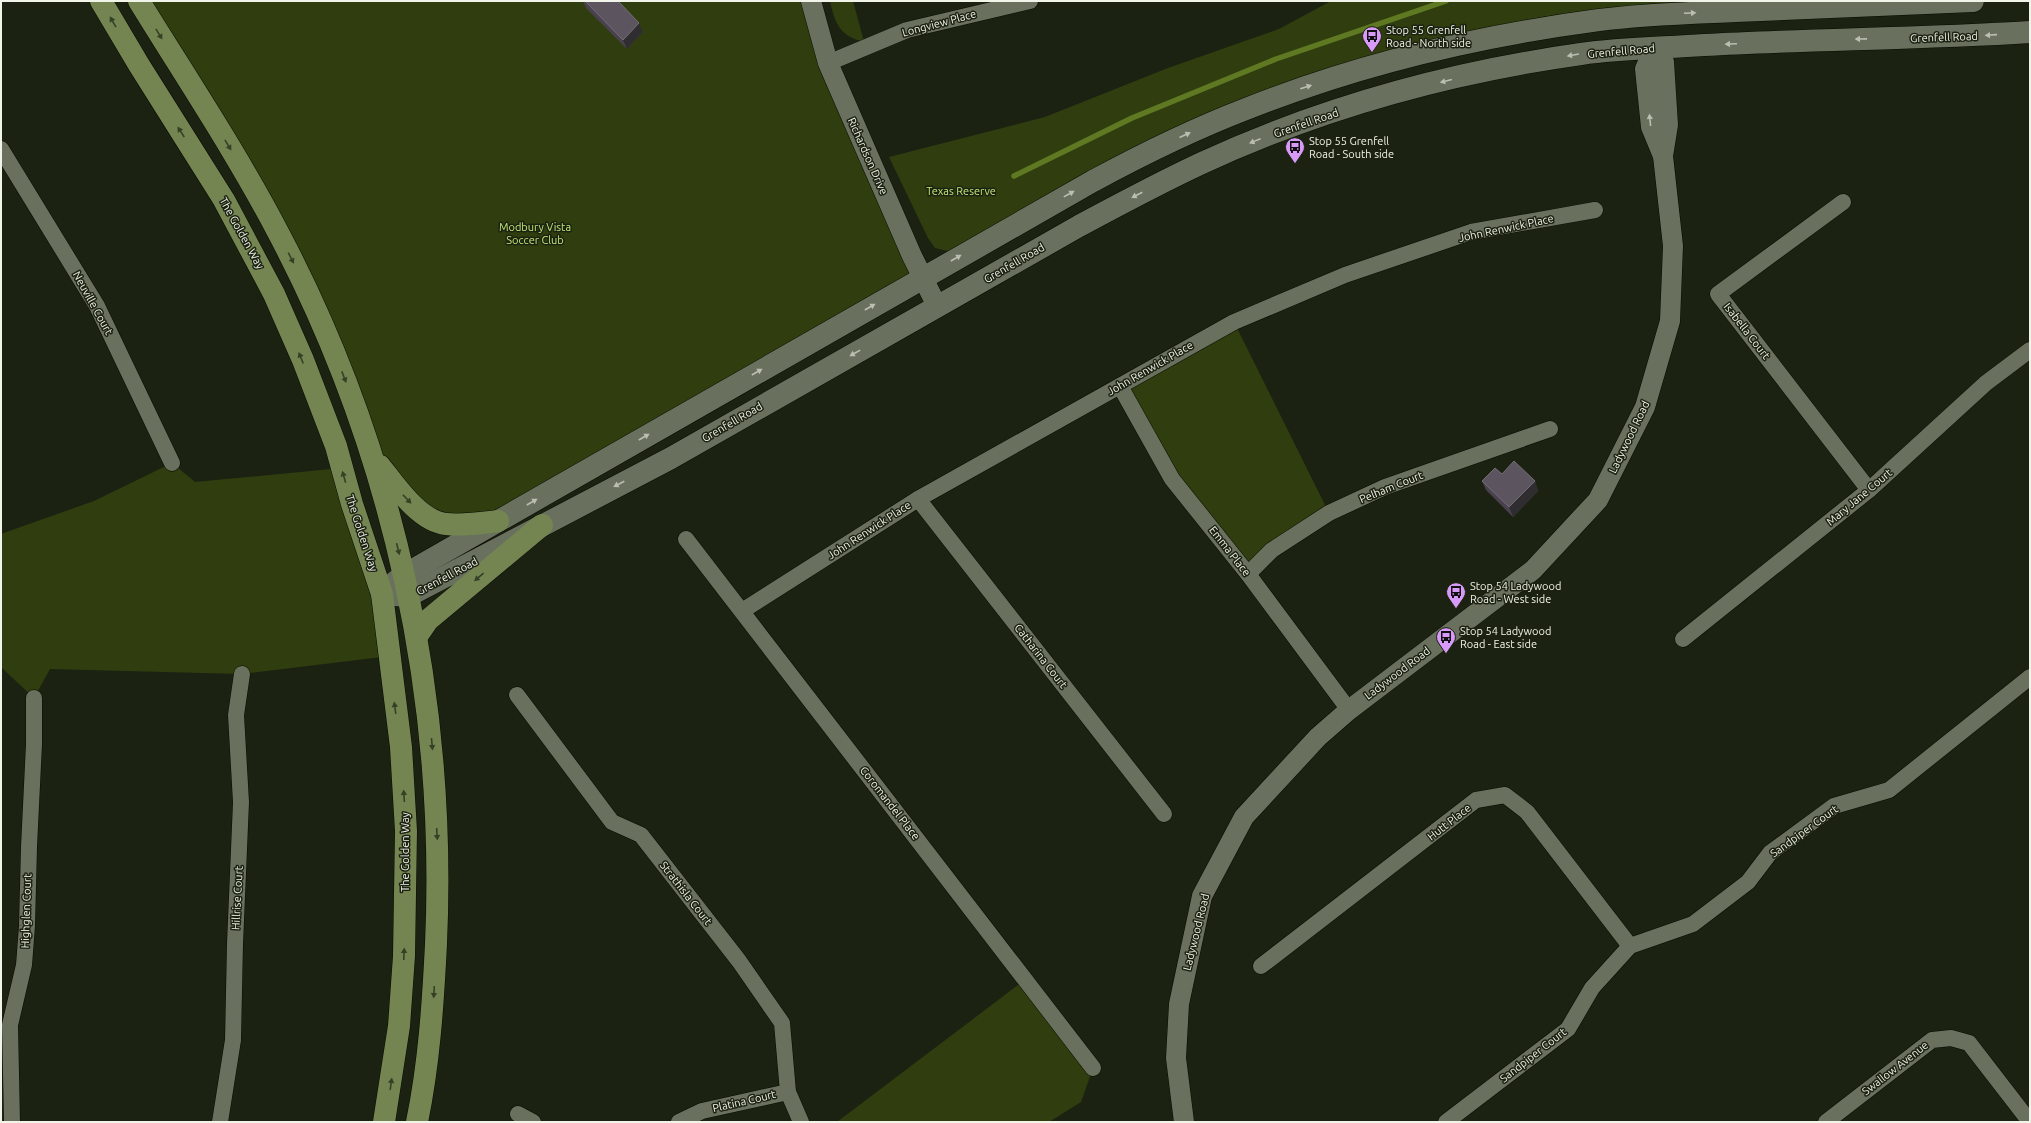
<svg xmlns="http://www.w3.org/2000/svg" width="2031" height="1123" font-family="Ubuntu,sans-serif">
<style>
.green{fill:#303e0f}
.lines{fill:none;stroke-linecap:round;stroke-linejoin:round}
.stream{stroke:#5f7822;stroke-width:5.5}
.minor-casing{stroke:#070b01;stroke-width:17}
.tertiary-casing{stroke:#070b01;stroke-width:21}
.secondary-casing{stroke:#070b01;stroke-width:23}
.primary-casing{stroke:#070b01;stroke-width:23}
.minor{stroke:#69705d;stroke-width:16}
.tertiary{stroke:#69705d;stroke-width:20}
.secondary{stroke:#69705d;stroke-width:22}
.primary{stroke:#748552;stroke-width:22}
.wall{fill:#4a4150}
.shaded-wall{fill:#302d30}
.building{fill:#5c5560;stroke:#736e76}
.oneway{fill:#babfb1}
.oneway2{fill:#364025}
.labels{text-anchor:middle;stroke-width:3;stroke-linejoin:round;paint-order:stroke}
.street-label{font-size:11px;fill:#f0f4e9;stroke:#1c2212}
.poi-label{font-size:11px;fill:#f0f4e9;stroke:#1c2212;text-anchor:start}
.park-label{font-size:11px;fill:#c4e878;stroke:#1c2212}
</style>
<rect width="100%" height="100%" fill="#1c2212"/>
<g class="green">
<path d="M141 1H812L922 277 498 521 444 524 370 449 332 347Z"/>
<path d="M830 1H853L864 42C840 36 835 24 830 1Z"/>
<path d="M1331 1H1709L1648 4 1545 17 1392 51 948 251 935 248 928 238 889 157 1045 117 1168 68 1279 29Z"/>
<path d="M1234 322 1329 513 1248 574 1172 479 1120 386Z"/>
<path d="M172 463 195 482 342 468 390 656 242 674 50 669 34 698 1 667V534L94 501Z"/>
<path d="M1026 979 1093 1068 1081 1102 1049 1122H837Z"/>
</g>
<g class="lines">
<path class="stream" d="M1014 176 1132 118 1276 59 1446 1"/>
<defs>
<g id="minor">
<path d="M828 63 907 30 1030 1"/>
<path d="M1 149 97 306 172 463"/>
<path d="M1843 202 1718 294 1869 490"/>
<path d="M1120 386 1172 479 1248 574 1349 710"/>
<path d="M918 499 1164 814"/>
<path d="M686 539 1093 1068"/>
<path d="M1248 574 1272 550 1329 513 1385 487 1550 429"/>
<path d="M742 611 918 499 1234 322 1345 275 1471 232 1595 210"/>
<path d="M1683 639 1869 490 1986 383 2030 350"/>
<path d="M517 695 612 822 641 835 739 961 782 1023 788 1092 801 1122"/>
<path d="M1261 966 1476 800 1505 795 1527 812 1630 946"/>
<path d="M518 1114 533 1122"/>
<path d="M12 1122 10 1025 24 965 27 926 29 847 34 744V698"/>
<path d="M220 1122 233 1040 235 944 241 802 236 715 242 674"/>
<path d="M679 1122 702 1111 788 1092"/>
<path d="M1446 1122 1568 1029 1592 988 1630 946 1693 924 1748 882 1770 853 1834 806 1889 790 2030 677"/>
<path d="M1826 1122 1932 1040 1951 1038 1969 1043 2030 1122"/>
</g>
<g id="tertiary">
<path d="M811 1 828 63 912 256 937 306"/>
<path d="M1654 48 1664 62 1668 125 1663 156"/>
<path d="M1184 1122 1176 1058 1179 1004 1202 896 1244 817 1318 737 1349 710 1533 570 1598 500 1645 407 1670 321 1673 246 1663 156 1651 127 1645 69 1654 48"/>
</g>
<g id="secondary">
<path d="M390 586 404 575 1093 181C1143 154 1194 129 1246 109 1359 64 1478 36 1599 20 1644 14 1690 13 1736 11 1815 7 1894 4 1973 1"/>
<path d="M382 594 408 596 671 458 1079 226C1120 204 1161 182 1202 163 1321 108 1452 72 1581 54 1622 48 1663 48 1704 45 1813 39 1922 39 2030 32"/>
</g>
<g id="primary">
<path d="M101 1 139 65 224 200 274 294 303 360 336 446 352 504 382 594 401 747 406 831 404 956 399 1026 384 1122"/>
<path d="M139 1C187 79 238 155 280 236 394 453 447 700 436 944 433 1004 429 1064 417 1122"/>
<path d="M380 466C396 486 419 521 446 524 463 526 481 523 498 521"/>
<path d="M417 636 428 620 542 525"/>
</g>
</defs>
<use href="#minor" class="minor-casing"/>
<use href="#tertiary" class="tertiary-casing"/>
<use href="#secondary" class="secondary-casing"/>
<use href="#primary" class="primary-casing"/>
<use href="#minor" class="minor"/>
<use href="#tertiary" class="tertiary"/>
<use href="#secondary" class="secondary"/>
<use href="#primary" class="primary"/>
</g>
<g class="wall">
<path d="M583 1H618L643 32 627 49 586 8Z"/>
<path d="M1502 474 1535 481 1538 491 1513 517 1486 490 1482 481Z"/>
</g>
<g class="shaded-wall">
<path d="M639 23 643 32 627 49 623 40Z"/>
<path d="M1535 481 1538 491 1513 517 1509 507Z"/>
</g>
<g class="building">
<path d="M585 1H618L639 23 623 40Z"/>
<path d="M1514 461 1535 481 1509 507 1482 481 1495 468 1502 474Z"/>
</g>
<defs><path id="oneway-solid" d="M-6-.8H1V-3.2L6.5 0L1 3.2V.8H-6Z"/></defs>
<g class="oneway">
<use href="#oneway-solid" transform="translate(1690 13) rotate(-3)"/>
<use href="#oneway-solid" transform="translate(1991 35) rotate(176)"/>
<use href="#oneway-solid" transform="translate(1861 39) rotate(179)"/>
<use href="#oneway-solid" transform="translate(1731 44) rotate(177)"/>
<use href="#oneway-solid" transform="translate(1573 55) rotate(170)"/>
<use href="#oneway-solid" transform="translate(1446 81) rotate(166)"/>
<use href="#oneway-solid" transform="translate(1306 87) rotate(-18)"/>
<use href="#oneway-solid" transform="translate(1650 120) rotate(-96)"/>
<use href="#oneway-solid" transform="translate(1185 135) rotate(-24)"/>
<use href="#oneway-solid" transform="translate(1255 141) rotate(158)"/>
<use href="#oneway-solid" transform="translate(1069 194) rotate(-29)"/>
<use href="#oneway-solid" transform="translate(1137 195) rotate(153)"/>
<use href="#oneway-solid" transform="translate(956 258) rotate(-30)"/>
<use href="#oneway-solid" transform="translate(870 307) rotate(-30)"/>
<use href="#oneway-solid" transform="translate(855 353) rotate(151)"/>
<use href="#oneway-solid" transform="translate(757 372) rotate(-30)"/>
<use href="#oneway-solid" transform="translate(644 437) rotate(-30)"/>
<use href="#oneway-solid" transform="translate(619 484) rotate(153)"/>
<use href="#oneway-solid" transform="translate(532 502) rotate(-30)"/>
</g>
<g class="oneway2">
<use href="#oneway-solid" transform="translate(113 22) rotate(-120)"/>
<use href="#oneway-solid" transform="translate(159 34) rotate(59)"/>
<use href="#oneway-solid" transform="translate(181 132) rotate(-123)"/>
<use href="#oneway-solid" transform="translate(228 145) rotate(59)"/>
<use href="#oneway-solid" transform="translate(291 258) rotate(63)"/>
<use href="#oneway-solid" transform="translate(301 358) rotate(-112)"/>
<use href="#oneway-solid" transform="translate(344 377) rotate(69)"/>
<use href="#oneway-solid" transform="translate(344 477) rotate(-106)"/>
<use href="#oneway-solid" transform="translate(407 499) rotate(46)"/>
<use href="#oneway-solid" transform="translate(398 549) rotate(76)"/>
<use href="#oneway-solid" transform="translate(479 577) rotate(140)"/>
<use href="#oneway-solid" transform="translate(395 708) rotate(-98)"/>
<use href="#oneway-solid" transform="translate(432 744) rotate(85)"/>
<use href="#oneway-solid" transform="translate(404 796) rotate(-94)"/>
<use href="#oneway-solid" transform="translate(437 834) rotate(87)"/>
<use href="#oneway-solid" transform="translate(404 954) rotate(-88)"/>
<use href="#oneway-solid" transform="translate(434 992) rotate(93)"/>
<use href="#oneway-solid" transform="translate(391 1084) rotate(-82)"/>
</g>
<defs>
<symbol id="bus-pin" viewBox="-11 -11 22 30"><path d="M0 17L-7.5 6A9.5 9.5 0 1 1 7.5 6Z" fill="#d89af8" stroke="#1c2212"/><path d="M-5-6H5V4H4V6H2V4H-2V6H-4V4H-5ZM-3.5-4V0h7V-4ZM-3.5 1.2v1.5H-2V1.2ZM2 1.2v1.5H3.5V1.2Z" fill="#111"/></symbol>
</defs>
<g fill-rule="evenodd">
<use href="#bus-pin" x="1361" y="25" width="22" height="30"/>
<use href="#bus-pin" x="1284" y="136" width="22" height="30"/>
<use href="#bus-pin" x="1445" y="581" width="22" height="30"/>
<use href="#bus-pin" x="1435" y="626" width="22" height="30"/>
</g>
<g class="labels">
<g class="street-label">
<text transform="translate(939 23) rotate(-15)" y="4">Longview Place</text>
<text transform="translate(1944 37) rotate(-2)" y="4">Grenfell Road</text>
<text transform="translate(1621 51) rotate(-5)" y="4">Grenfell Road</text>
<text transform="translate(1306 123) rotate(-19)" y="4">Grenfell Road</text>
<text transform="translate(868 156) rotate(66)" y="4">Richardson Drive</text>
<text transform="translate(1506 228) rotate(-12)" y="4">John Renwick Place</text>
<text transform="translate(242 233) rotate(61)" y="4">The Golden Way</text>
<text transform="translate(1014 263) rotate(-30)" y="4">Grenfell Road</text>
<text transform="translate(93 303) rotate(61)" y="4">Neuville Court</text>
<text transform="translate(1747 331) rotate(52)" y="4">Isabella Court</text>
<text transform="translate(1150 368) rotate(-30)" y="4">John Renwick Place</text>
<text transform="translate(732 422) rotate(-30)" y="4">Grenfell Road</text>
<text transform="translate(1629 437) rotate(-64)" y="4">Ladywood Road</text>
<text transform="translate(1391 487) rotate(-22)" y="4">Pelham Court</text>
<text transform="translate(1859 497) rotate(-40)" y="4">Mary Jane Court</text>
<text transform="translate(869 530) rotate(-33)" y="4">John Renwick Place</text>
<text transform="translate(362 533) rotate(72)" y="4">The Golden Way</text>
<text transform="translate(1230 551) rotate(52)" y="4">Emma Place</text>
<text transform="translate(447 576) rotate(-28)" y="4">Grenfell Road</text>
<text transform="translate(1041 656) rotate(52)" y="4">Catharina Court</text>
<text transform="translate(1397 673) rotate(-37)" y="4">Ladywood Road</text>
<text transform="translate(890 803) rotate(52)" y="4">Coromandel Place</text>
<text transform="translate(1449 822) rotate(-38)" y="4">Hutt Place</text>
<text transform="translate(1804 831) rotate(-36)" y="4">Sandpiper Court</text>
<text transform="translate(405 852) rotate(-90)" y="4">The Golden Way</text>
<text transform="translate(686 893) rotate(52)" y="4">Strathisla Court</text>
<text transform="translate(237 898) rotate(-87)" y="4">Hillrise Court</text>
<text transform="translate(26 911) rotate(-88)" y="4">Highglen Court</text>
<text transform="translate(1196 932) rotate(-76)" y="4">Ladywood Road</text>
<text transform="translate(1533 1055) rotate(-38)" y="4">Sandpiper Court</text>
<text transform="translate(1895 1068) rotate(-38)" y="4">Swallow Avenue</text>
<text transform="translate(744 1101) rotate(-13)" y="4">Platina Court</text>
</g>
<g class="poi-label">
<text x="1386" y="34">Stop 55 Grenfell<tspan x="1386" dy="13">Road - North side</tspan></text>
<text x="1309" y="145">Stop 55 Grenfell<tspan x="1309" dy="13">Road - South side</tspan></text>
<text x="1470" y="590">Stop 54 Ladywood<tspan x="1470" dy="13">Road - West side</tspan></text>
<text x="1460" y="635">Stop 54 Ladywood<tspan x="1460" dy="13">Road - East side</tspan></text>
</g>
<g class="park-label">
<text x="961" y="195">Texas Reserve</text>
<text x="535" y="231">Modbury Vista<tspan x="535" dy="13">Soccer Club</tspan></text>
</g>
</g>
<rect width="2031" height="1123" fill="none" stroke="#f0f4e9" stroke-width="4"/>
</svg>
